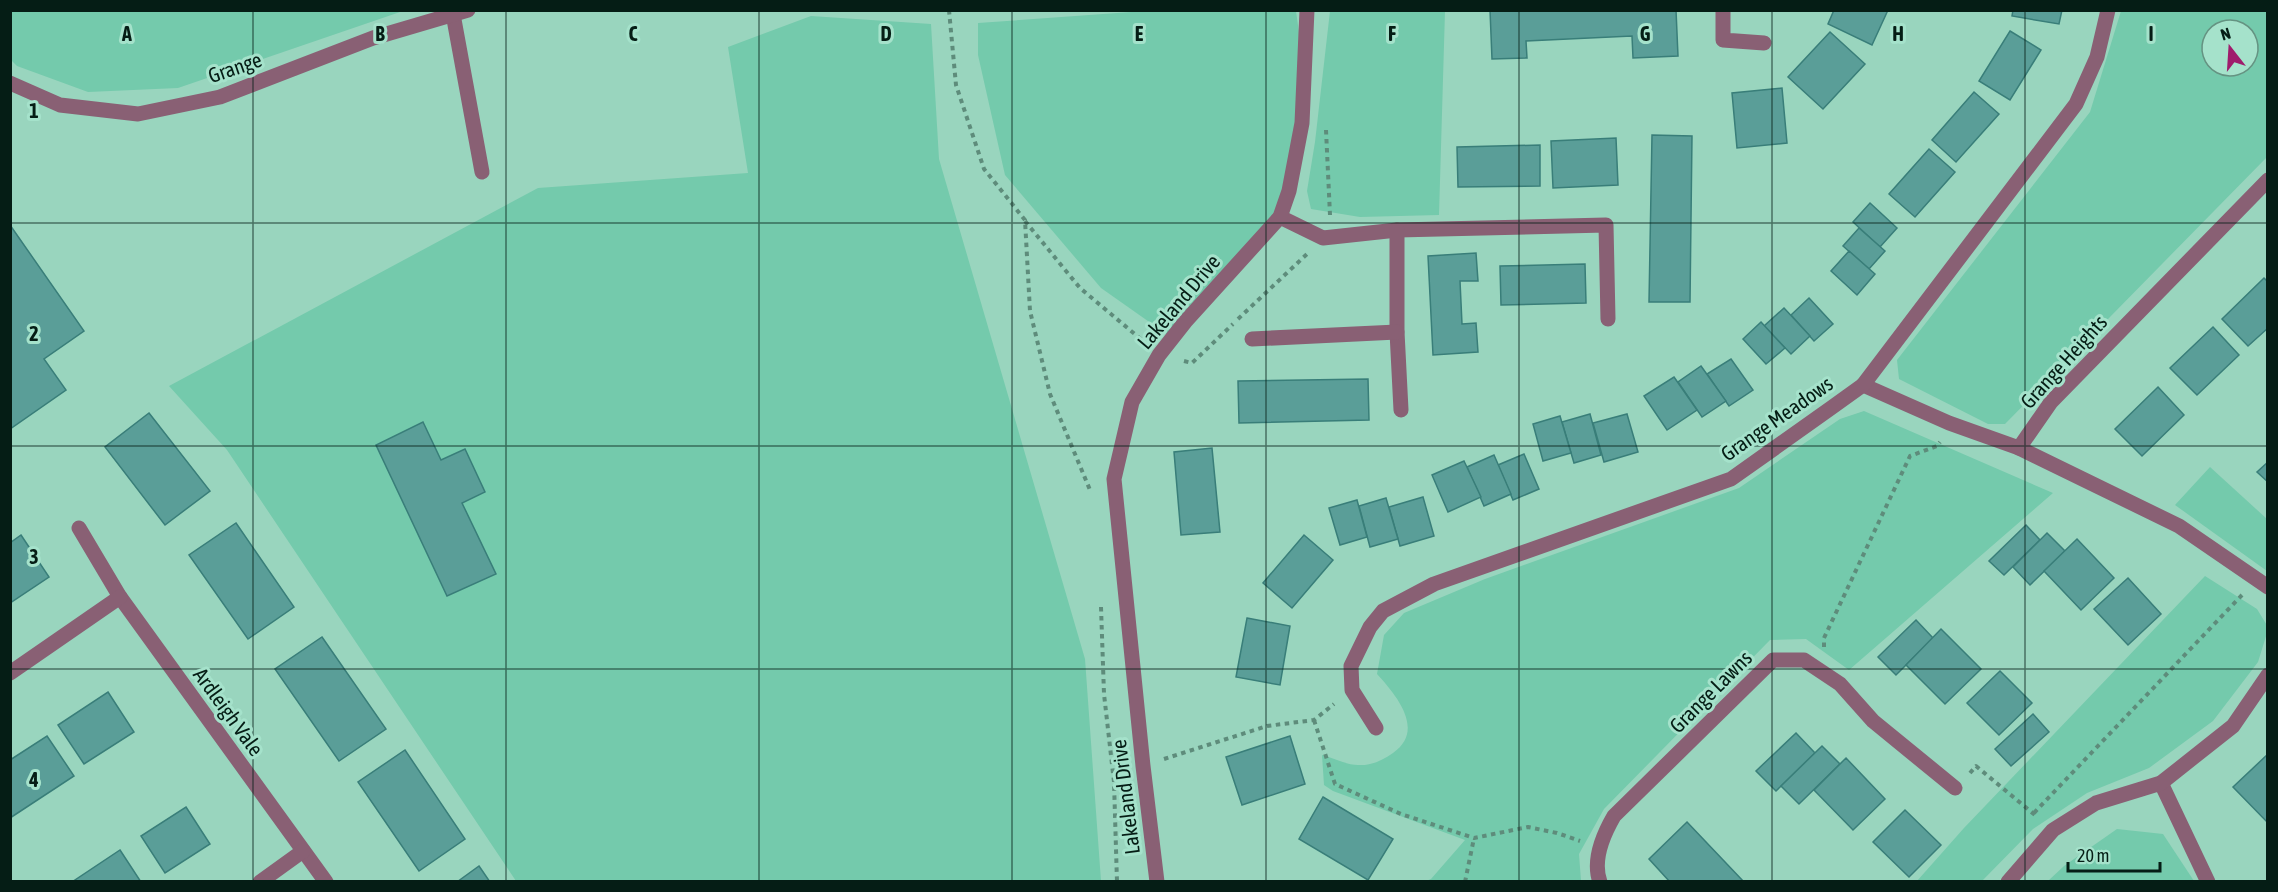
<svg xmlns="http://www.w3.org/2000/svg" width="2278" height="892" font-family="'Asap Condensed',sans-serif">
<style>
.green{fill:#74caac;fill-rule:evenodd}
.building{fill:#5a9e98;stroke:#397e79;stroke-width:1.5}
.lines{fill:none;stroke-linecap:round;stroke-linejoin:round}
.path{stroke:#5e8c7b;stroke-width:4;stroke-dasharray:4.5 4.5;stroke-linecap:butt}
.minor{stroke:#896074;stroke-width:15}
.grid{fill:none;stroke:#051d15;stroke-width:1.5;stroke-opacity:0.55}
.labels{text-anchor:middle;stroke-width:6;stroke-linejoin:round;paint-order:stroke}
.street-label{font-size:21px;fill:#051d15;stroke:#a5e2cb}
.grid-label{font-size:20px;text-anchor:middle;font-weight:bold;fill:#051d15;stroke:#a5e2cb;stroke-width:6;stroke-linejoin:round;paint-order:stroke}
</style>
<rect width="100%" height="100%" fill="#99d5be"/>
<g class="green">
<path d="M11 10H403V11L178 88 88 92 17 66 11 60Z"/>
<path d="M1145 11H1296L1304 68 1280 217 1172 338 1101 288 1005 175 978 55V23Z"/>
<path d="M1330 11H1445L1439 215 1360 217 1311 209 1307 191 1315 142Z"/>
<path d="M2121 11H2267V157L2005 424H1988L1899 379 1897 360 2090 112ZM2212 30H2248V66H2212Z"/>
<path d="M811 16 931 24 939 159 1085 659 1101 881H516L227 450 169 386 538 188 748 173 728 47Z"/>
<path d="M1864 411 2053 493 1849 670 1806 639 1770 640 1604 809 1579 854 1581 881H1426L1431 879 1465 840 1333 791 1324 785 1322 755C1333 758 1347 765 1358 765 1371 766 1383 760 1393 753 1426 730 1396 695 1377 674L1384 635 1404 613 1485 579 1739 488 1840 419Z"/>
<path d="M2210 467 2267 519V571L2175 505Z"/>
<path d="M2205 576 2257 609 2268 627 2267 633 2258 662 2213 721 2149 768 2087 793 2033 829 1982 881H1917L1964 828Z"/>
<path d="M2117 829 2163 834 2194 881H2048L2064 866Z"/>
</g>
<g class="building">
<path d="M1490 10H1676L1678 56 1633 58 1632 36 1526 41 1527 58 1492 59Z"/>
<path d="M1834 10H1888L1872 45 1828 24Z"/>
<path d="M2013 10H2062L2059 24 2012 16Z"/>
<path d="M2010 31 2041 50 2010 100 1979 81Z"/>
<path d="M1830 32 1865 64 1823 109 1788 77Z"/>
<path d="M1782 88 1787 143 1737 148 1732 93Z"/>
<path d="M1974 92 1999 114 1956 162 1932 140Z"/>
<path d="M1652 135 1692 136 1690 302H1649Z"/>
<path d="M1616 138 1618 185 1553 188 1551 141Z"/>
<path d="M1540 145V186L1458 187 1457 147Z"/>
<path d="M1929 149 1955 172 1915 217 1889 194Z"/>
<path d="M1870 203 1897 228 1880 247 1853 222Z"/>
<path d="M10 225 84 331 44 359 66 390 10 429Z"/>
<path d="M1859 228 1885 251 1869 269 1843 246Z"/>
<path d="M1849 251 1875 274 1857 295 1831 271Z"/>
<path d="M1476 253 1478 281H1460L1462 324 1476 323 1478 352 1433 355 1428 256Z"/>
<path d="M1585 264 1586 303 1501 305 1500 266Z"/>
<path d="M2264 278 2268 282V328L2248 346 2222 319Z"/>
<path d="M1809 298 1833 324 1814 341 1791 315Z"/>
<path d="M1784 308 1810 336 1791 354 1764 326Z"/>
<path d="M1761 322 1785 348 1766 364 1743 339Z"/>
<path d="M2213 327 2239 355 2197 395 2170 368Z"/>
<path d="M1731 359 1753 390 1729 406 1707 374Z"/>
<path d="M1701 366 1726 401 1702 417 1678 382Z"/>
<path d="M1674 377 1697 410 1667 430 1644 396Z"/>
<path d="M1368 379 1369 420 1239 423 1238 381Z"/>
<path d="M2158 387 2184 415 2142 456 2115 429Z"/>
<path d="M149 413 210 491 165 525 105 447Z"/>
<path d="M1590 414 1601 455 1574 463 1562 422Z"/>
<path d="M1627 414 1638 452 1604 462 1593 423Z"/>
<path d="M1560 416 1571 453 1543 461 1533 424Z"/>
<path d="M423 422 441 460 465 449 485 492 462 503 496 574 447 596 376 445Z"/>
<path d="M1212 448 1220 532 1181 535 1174 452Z"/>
<path d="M1524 454 1539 489 1513 500 1498 465Z"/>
<path d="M1494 455 1511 494 1484 506 1467 467Z"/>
<path d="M1464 461 1481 497 1448 512 1432 475Z"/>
<path d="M2268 462V482L2257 472Z"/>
<path d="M1423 497 1434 536 1400 546 1389 507Z"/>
<path d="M1386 498 1398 539 1370 547 1359 506Z"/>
<path d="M1357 500 1367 537 1340 545 1329 508Z"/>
<path d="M236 523 294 607 248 639 189 555Z"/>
<path d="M2026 525 2040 540 2004 575 1989 561Z"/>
<path d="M2047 533 2065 551 2030 585 2013 567Z"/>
<path d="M21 535 49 577 10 603V543Z"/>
<path d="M1304 535 1333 560 1292 608 1263 583Z"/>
<path d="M2077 539 2114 578 2081 610 2044 571Z"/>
<path d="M2128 578 2161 614 2128 645 2094 609Z"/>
<path d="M1247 618 1290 626 1280 685 1236 677Z"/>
<path d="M1916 620 1933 638 1896 675 1878 657Z"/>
<path d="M1941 629 1981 669 1945 704 1906 665Z"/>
<path d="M322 637 386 729 339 761 275 669Z"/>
<path d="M2000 671 2032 703 1999 735 1967 703Z"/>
<path d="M108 692 134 732 84 764 58 725Z"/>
<path d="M2033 714 2049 732 2011 766 1995 749Z"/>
<path d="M1796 733 1815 753 1776 791 1756 771Z"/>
<path d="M47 736 74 776 10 818V760Z"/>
<path d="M1290 736 1305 784 1242 805 1226 757Z"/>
<path d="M1822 746 1840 764 1799 804 1781 786Z"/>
<path d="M405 750 465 839 419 871 358 782Z"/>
<path d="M2268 754V823L2233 787Z"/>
<path d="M1846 758 1885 799 1853 830 1814 790Z"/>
<path d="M1323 797 1393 839 1368 880 1299 839Z"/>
<path d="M186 807 210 844 165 873 141 836Z"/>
<path d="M1905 810 1941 845 1909 877 1873 842Z"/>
<path d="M1687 822 1744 882H1670L1649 859Z"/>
<path d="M120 850 141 882H72Z"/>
<path d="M479 866 490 882H457Z"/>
</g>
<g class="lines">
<g class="path">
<path d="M949 10 956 85 984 169 1025 220 1030 311 1050 394 1090 490"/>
<path d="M1326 130 1330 215"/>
<path d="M1025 221 1080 288 1143 341"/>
<path d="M1238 319 1307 254"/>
<path d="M1184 361 1192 363 1233 324"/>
<path d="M1101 607 1104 694 1114 782 1117 882"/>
<path d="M1824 647V638L1910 456 1937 446 1940 442"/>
<path d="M1314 720 1335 784 1401 814 1474 838 1528 827 1557 833 1580 841"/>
<path d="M1164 759 1267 726 1314 720 1334 704"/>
<path d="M1970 773 1976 766 2035 815"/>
<path d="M2034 813 2242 595"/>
<path d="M1465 882 1474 838"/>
</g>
<g class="minor">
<path d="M1723 10V40L1764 43"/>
<path d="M453 14 482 172"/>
<path d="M10 83 60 105 138 114 220 97 373 38 468 10"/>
<path d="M1280 217 1323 238 1397 230 1606 225 1608 319"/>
<path d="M1397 230V332L1401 410"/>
<path d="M1252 339 1397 332"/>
<path d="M1863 385 1949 423 2019 448 2179 526 2268 587"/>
<path d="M2019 448 2051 402 2268 180"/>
<path d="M79 528 120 597 326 882"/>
<path d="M10 673 120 597"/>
<path d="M1376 728 1352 690 1351 666 1370 627 1383 611 1434 584 1731 479 1831 408 1863 385 2076 104 2097 57 2108 10"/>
<path d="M2161 783 2208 882"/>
<path d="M260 882 303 851"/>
<path d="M1157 882 1143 766 1114 479 1132 402 1159 355 1185 322 1280 217 1289 191 1302 123 1307 10"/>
<path d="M1600 882C1592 860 1603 835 1614 816L1773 660H1804L1840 684 1873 721 1955 788"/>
<path d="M2008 882 2053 830 2096 803 2161 783 2233 726 2268 675"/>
</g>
</g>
<path class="grid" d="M253 10V882M506 10V882M759 10V882M1012 10V882M1266 10V882M1519 10V882M1772 10V882M2025 10V882M10 223H2268M10 446H2268M10 669H2268"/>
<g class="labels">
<g class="street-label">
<text transform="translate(235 68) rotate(-19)" y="7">Grange</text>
<text transform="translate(1179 302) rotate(-50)" y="7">Lakeland Drive</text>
<text transform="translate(2064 362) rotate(-48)" y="7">Grange Heights</text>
<text transform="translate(1777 419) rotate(-35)" y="7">Grange Meadows</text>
<text transform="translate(1711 692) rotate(-45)" y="7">Grange Lawns</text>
<text transform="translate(228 712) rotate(54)" y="7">Ardleigh Vale</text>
<text transform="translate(1126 797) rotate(-97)" y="7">Lakeland Drive</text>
</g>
</g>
<g class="grid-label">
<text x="127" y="41">A</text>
<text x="380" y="41">B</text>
<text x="633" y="41">C</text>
<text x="886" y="41">D</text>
<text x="1139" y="41">E</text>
<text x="1392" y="41">F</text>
<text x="1645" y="41">G</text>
<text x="1898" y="41">H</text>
<text x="2151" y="41">I</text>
<text x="34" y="118">1</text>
<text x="34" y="341">2</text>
<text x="34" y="564">3</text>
<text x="34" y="787">4</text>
</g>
<rect width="2278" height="892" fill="none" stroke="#051d15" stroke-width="24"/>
<g transform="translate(2230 48) rotate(343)"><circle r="28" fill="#a5e2cb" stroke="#659382" stroke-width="1.5"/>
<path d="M0-4.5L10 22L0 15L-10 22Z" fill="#9f1c6c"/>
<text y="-9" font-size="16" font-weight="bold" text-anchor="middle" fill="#051d15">N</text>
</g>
<path d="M2068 862v9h92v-9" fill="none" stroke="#051d15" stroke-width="3"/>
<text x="2077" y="862" font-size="18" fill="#051d15" stroke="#a5e2cb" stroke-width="4.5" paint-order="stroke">20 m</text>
</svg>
